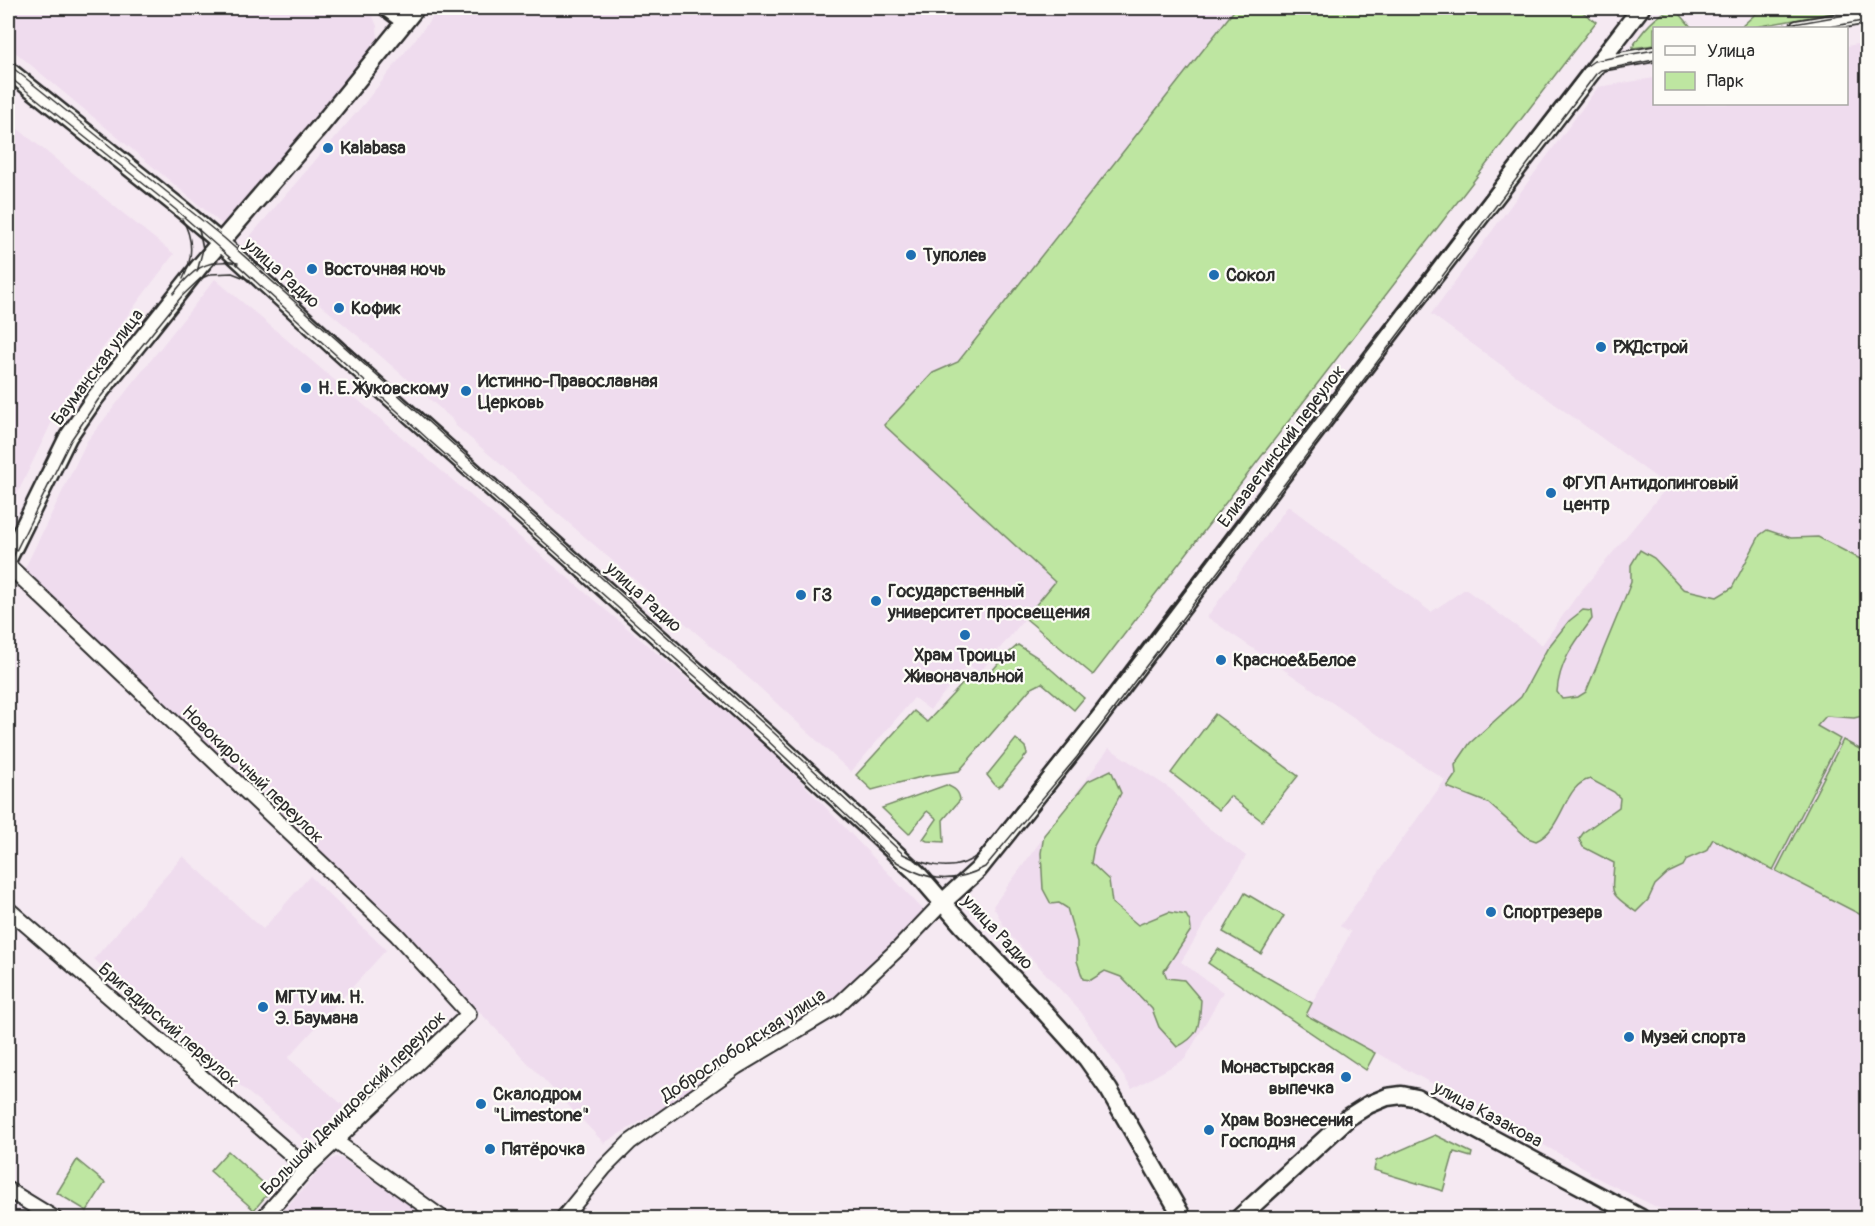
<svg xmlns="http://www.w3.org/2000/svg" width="1875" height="1226" font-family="Pangolin,sans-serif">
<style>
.built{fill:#efdcee}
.green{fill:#bee6a1;stroke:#748866;stroke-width:1.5}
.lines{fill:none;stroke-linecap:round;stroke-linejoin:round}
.minor-casing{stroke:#2b2b2b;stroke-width:18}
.tertiary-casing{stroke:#2b2b2b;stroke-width:21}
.minor{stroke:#fdfcf7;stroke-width:14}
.tertiary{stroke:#fdfcf7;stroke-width:16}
.tram{stroke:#2b2b2b;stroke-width:1.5}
.poi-dot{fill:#1f6fb2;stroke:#fdfcf7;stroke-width:2}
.labels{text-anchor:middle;stroke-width:4.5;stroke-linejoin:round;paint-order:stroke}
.poi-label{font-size:18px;font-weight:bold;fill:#2b2b2b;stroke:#fdfcf7;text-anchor:start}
.street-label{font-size:18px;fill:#2b2b2b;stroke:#fdfcf7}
</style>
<rect width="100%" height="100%" fill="#f5e9f2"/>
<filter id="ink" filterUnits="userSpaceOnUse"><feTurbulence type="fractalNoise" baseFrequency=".0167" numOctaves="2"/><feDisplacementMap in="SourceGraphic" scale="12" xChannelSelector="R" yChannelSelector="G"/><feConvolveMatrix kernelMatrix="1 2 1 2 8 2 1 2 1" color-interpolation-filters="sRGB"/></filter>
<g filter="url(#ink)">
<g class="built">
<path d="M8 8H369L377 26 378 41 371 52 223 225 8 46Z"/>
<path d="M440 8H1236L958 362 933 373 884 425 1056 582 979 673 968 664 930 710 914 698 851 772 759 687 455 425 451 418 358 336 245 242 363 105Z"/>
<path d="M1867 42V1218H1679L1589 1174 1590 1171 1558 1153 1306 1014 1351 932 1340 926 1445 780 1207 617 1288 506 1431 612 1465 589 1542 645 1576 597 1668 486 1431 314 1598 87 1654 78V104H1846L1847 46Z"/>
<path d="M8 121 174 254 61 403 8 513Z"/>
<path d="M215 279 770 749 932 919 854 995 604 1143 400 928 22 574 87 441Z"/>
<path d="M1109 748 1172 790 1202 823 1246 856 1181 962 1223 992 1185 1059 1132 1089 1081 1012 1008 933 993 906Z"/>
<path d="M183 856 263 929 310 876 386 950 288 1058 344 1106 309 1143 201 1053 94 959Z"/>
<path d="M336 1157 343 1159 428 1218H277L328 1161Z"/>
</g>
<g class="green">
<path d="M1236 8H1577L1596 22 1093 675 1025 618 1055 582 884 425 933 373 958 362Z"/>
<path d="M1675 8 1692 28H1654V45L1632 48C1641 32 1657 13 1675 8Z"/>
<path d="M1762 8H1859L1750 28H1740Z"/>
<path d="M1767 530 1791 538 1818 537 1862 560 1868 554 1867 647 1862 654 1867 675V715L1854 718 1826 716 1817 726 1840 739 1773 870 1713 839 1706 851 1687 859 1683 866 1668 873 1655 885 1648 900 1636 912C1608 892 1612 896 1614 863L1583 847 1579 839 1584 832 1619 807 1620 798 1614 792 1590 779C1563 785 1564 829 1536 841L1528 838 1488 803 1447 787 1456 774 1455 765 1470 743 1521 697 1547 649 1569 621 1583 610 1591 611 1592 619C1575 642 1559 662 1557 692L1562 699 1578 697 1586 692 1628 590 1631 582V565L1640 550 1654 558 1683 589 1717 597 1732 588 1760 535Z"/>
<path d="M1018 645 1037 657 1084 698 1074 710 1042 683 1030 689 959 771 925 776 872 790 856 775 914 711 927 722 969 677 985 679 1004 657Z"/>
<path d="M1215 714 1298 776 1262 821 1230 796 1219 810 1171 773Z"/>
<path d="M1016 739 1025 747 1027 754 1002 785 998 787 995 785 987 775Z"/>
<path d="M1843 740 1867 753V918L1776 871Z"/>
<path d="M1111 770 1121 793 1094 846 1091 863 1109 880 1112 903 1138 925 1169 912 1186 915 1190 922 1191 930 1164 971 1167 978 1184 980 1201 1000C1199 1025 1201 1035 1177 1047L1159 1027 1152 1009 1121 977 1105 971 1091 980 1083 979 1077 961V942L1067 908 1059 903 1051 904 1043 889 1041 853 1044 835 1088 781Z"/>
<path d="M946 785C954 788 959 791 960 800L943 820 944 842 927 841 923 839 937 819 927 811 909 834 882 808Z"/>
<path d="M1245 893 1284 916 1261 954 1223 932Z"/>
<path d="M1218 949 1312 1003 1306 1015 1375 1053 1366 1070 1208 963Z"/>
<path d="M1435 1135 1472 1153 1471 1157 1454 1152 1443 1191 1374 1170 1376 1161Z"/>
<path d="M228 1151 271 1190 254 1210 210 1171Z"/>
<path d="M77 1160 105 1183 87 1211 57 1193Z"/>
</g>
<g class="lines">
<defs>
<g id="minor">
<path d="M1797 28 1868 16"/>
<path d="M1598 64 1654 54"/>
<path d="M8 565 397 935 469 1014 307 1168 263 1218"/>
<path d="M8 909 307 1168"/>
<path d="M335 1141 442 1218"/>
<path d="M8 1190 54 1218"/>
<path d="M563 1218 604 1168 630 1142 736 1067 836 1007 900 947 944 901"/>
</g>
<g id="tertiary">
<path d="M387 8 404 21"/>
<path d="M8 70 185 212 220 242 342 354 769 736 917 873 963 926 1032 998 1087 1059 1109 1090 1183 1218"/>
<path d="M8 559 68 437 95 398 199 267 317 130 416 8"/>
<path d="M944 901 978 870 1092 727 1353 382 1641 8"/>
<path d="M1239 1218 1349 1117 1368 1105 1387 1097 1402 1095 1417 1098 1641 1218"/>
</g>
</defs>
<use href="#minor" class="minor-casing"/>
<use href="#tertiary" class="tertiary-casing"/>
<use href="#minor" class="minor"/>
<use href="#tertiary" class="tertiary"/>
<g class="tram">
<path d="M1771 28 1868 11"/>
<path d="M1824 28 1868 20"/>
<path d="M8 64 224 238 773 732 903 854C928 867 957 874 980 853L1104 698 1499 178 1584 68 1594 61 1654 50"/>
<path d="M8 76 175 209 217 246 431 442 766 739 892 859C925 880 949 886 985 867L1077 757 1596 74 1601 70 1654 60"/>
<path d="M182 219C194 239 193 259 183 279"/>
<path d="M197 272 203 249 199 229"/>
<path d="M173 294C191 271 206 257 238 263"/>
<path d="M8 567 71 440 98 400 182 296 200 279 211 274 232 273 250 280"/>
</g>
</g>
</g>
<g class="poi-dot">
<circle cx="328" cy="148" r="6"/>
<circle cx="911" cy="255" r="6"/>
<circle cx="312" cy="269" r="6"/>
<circle cx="1214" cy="275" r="6"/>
<circle cx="339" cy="308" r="6"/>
<circle cx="1601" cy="347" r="6"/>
<circle cx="306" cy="388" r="6"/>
<circle cx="466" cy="391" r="6"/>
<circle cx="1551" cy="493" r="6"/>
<circle cx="801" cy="595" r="6"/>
<circle cx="876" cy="601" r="6"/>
<circle cx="965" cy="635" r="6"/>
<circle cx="1221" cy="660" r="6"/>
<circle cx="1491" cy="912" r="6"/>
<circle cx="263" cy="1007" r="6"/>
<circle cx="1629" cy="1037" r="6"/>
<circle cx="1346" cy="1077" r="6"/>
<circle cx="481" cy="1104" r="6"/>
<circle cx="1209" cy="1130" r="6"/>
<circle cx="490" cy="1149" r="6"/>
</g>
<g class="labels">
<g class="poi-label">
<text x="340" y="154">Kalabasa</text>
<text x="923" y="261">Туполев</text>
<text x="324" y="275">Восточная ночь</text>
<text x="1226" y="281">Сокол</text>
<text x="351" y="314">Кофик</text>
<text x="1613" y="353">РЖДстрой</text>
<text x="478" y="387">Истинно-Православная<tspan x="478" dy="21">Церковь</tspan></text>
<text x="318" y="394">Н. Е. Жуковскому</text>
<text x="1563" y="489">ФГУП Антидопинговый<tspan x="1563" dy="21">центр</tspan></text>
<text x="888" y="597">Государственный<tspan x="888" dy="21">университет просвещения</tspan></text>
<text x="813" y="601">ГЗ</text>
<text x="965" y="661" text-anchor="middle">Храм Троицы<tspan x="965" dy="21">Живоначальной</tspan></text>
<text x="1233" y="666">Красное&amp;Белое</text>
<text x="1503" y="918">Спортрезерв</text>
<text x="275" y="1003">МГТУ им. Н.<tspan x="275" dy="21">Э. Баумана</tspan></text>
<text x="1641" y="1043">Музей спорта</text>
<text x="1334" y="1073" text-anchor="end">Монастырская<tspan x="1334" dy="21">выпечка</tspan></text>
<text x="493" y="1100">Скалодром<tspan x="493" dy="21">"Limestone"</tspan></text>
<text x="1221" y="1126">Храм Вознесения<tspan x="1221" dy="21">Господня</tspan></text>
<text x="502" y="1155">Пятёрочка</text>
</g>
<g class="street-label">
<text transform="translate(282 273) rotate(42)" y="6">улица Радио</text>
<text transform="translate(97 367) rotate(-53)" y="6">Бауманская улица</text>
<text transform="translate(1281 446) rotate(-53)" y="6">Елизаветинский переулок</text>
<text transform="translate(644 597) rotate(42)" y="6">улица Радио</text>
<text transform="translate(253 774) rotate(44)" y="6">Новокирочный переулок</text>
<text transform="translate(998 932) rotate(47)" y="6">улица Радио</text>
<text transform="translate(169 1025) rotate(41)" y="6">Бригадирский переулок</text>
<text transform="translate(743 1045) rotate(-33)" y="6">Доброслободская улица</text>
<text transform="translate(353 1103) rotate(-45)" y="6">Большой Демидовский переулок</text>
<text transform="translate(1488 1114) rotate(28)" y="6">улица Казакова</text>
</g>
</g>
<rect width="1875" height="1226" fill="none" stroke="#fdfcf7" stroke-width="30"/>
<rect x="15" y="15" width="1845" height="1196" fill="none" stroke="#2b2b2b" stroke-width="2" filter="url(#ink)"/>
<rect x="1653" y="27" width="195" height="78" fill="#fdfcf7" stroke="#a9a8a5" stroke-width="1.5"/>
<rect x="1665" y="46" width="30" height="9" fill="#fdfcf7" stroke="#a9a8a5" stroke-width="1.5"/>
<text x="1707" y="57" font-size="18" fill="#2b2b2b">Улица</text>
<rect x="1665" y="72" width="30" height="18" fill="#bee6a1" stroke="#a9a8a5" stroke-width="1.5"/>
<text x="1707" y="87" font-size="18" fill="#2b2b2b">Парк</text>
</svg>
